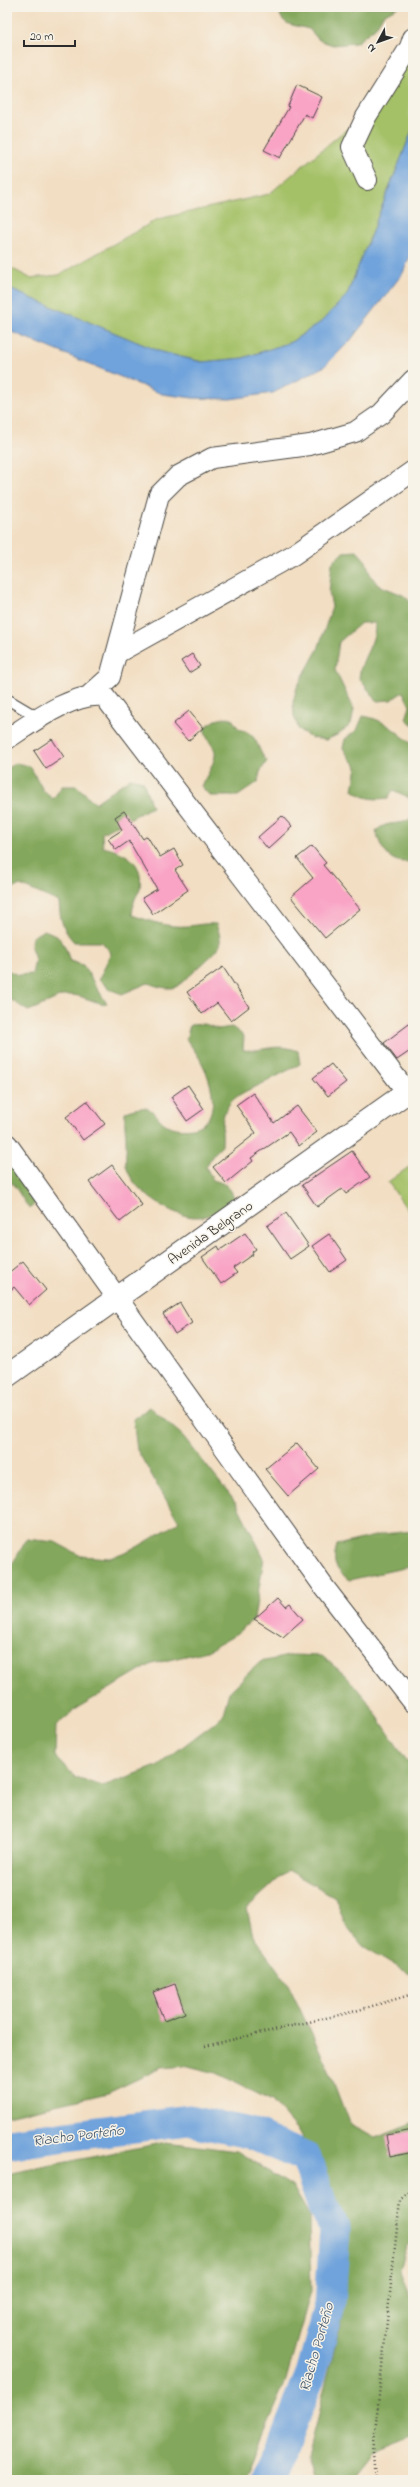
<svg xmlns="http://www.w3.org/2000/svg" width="420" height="2487" font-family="'Indie Flower',sans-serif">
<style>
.green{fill:#a4c168;stroke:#68764a}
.forest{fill:#83a75c;stroke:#576944}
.water{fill:#6fa3db;stroke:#4d6783}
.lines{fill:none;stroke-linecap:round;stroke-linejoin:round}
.river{stroke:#6fa3db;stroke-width:31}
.building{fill:#f9a3c5}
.lane-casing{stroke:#494642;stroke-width:12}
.street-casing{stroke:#494642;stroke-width:22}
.secondary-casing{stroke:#494642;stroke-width:24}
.path{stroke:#494642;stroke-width:2.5;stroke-dasharray:1 3;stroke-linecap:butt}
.lane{stroke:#fff;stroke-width:10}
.street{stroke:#fff;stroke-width:20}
.secondary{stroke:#fff;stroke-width:22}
.labels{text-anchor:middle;stroke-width:3;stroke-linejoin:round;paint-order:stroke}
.street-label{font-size:14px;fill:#2b2b2b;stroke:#f7f3e8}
.water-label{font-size:15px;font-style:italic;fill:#435569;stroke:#f7f3e8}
</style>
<rect width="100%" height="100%" fill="#f7f3e8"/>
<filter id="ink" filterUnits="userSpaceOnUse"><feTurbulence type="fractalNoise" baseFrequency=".025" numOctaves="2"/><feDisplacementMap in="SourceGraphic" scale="8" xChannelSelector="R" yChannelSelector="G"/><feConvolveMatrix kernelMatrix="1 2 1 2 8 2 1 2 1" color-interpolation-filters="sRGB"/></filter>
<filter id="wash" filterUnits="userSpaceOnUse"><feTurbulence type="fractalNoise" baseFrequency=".012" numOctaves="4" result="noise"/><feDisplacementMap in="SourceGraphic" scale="16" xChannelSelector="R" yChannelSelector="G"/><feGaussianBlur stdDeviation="0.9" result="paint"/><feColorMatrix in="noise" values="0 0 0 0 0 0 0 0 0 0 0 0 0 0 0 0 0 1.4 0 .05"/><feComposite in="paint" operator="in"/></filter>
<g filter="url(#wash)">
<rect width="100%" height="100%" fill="#f2dec2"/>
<g class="green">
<path d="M413 54V128L347 295 321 322 291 342 243 358 203 362 161 352 7 288V266L30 278 59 275 158 219 269 194 343 132 366 117Z"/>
<path d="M413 1164V1218L388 1182Z"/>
</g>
<g class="forest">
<path d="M277 7H398L383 15 376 27 356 43 333 45 319 40 309 29 288 24 282 19Z"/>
<path d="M357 551 366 561 370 574 378 585 403 595 413 604V725L406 719 410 706 403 692 391 700 377 701 359 678C361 656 376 645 375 623H361L339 642 335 670 354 709 351 724 339 734 326 740 312 738 299 730 294 716 293 702 297 687 318 649 332 607 329 592 332 563 343 552Z"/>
<path d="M363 716C384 719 397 732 413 745V804L408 797 393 790 388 798C374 800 364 799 353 790L357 766 350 759 343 748 345 739 357 730Z"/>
<path d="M228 717 232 719 239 729C260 734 255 748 267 761L260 772 258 782 238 796H210L201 786C206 777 213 766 215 756 217 746 203 739 205 727L216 720Z"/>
<path d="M16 763 30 766 43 790 53 799 62 786H77L95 803 130 778 143 781 152 807 102 833 103 847C124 852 144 860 140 888 140 891 136 896 135 899 133 904 133 909 132 915 150 921 168 928 188 926 198 925 205 923 216 924 219 932 223 941 217 950 214 954 180 985 176 987 167 990 156 986 148 983L122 994 109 989 99 979 111 953 102 942H74C62 929 60 919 59 902L20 885 7 892V768Z"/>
<path d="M413 818V861C391 866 381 851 376 831 388 819 400 827 413 818Z"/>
<path d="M44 930C62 936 64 943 70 961L83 965 107 1004C93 1003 81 994 68 995 59 995 39 1008 28 1011L7 997V970L18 975 32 974 35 960 31 947 32 937Z"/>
<path d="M205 1024 218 1029 232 1027 244 1036 243 1050C264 1052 276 1042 298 1051L300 1064C288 1070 276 1077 264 1083 247 1091 228 1096 223 1118 221 1126 223 1137 222 1146L213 1155 206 1167 213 1180C228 1184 231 1188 236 1203 223 1209 212 1217 197 1217 174 1218 134 1192 127 1169 124 1160 127 1151 126 1142 126 1130 124 1125 125 1112 161 1098 151 1124 176 1128 221 1134 217 1094 203 1065 199 1056 192 1047 186 1039L190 1025Z"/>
<path d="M7 1159 39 1198 30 1209C21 1199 18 1187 7 1179Z"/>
<path d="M150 1407 183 1436 237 1504 264 1558 254 1619 232 1637 207 1651 152 1664 77 1708 56 1726 55 1756 76 1778 103 1786 157 1766 222 1717 229 1692 260 1662 293 1655 322 1656 345 1675 366 1699 413 1770V1976L363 1946 345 1924 335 1897 288 1870 247 1908 253 1936 288 1984 328 2068 349 2123 375 2137 413 2123V2241L408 2245 399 2272 408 2294 413 2295V2435L373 2451 350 2480H313L307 2457 343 2315 337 2287 339 2258 335 2231 323 2207 320 2179 310 2153 297 2130 272 2101 216 2073 188 2066 161 2068 108 2093 7 2116V1568L14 1561 27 1539 55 1542 81 1556 110 1558 137 1547 179 1522 137 1450 133 1419Z"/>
<path d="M413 1531V1566L349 1580C334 1568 332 1563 337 1545L383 1534Z"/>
<path d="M166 2142 237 2151 293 2187 309 2215 311 2291 284 2387 244 2480H7V2174Z"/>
</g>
<path class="water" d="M413 128V249L403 273 350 341 325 366 273 393 230 399 193 398 162 394 7 330V288L161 352 202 362 243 358 291 342 321 322 347 295Z"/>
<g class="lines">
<path class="river" d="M7 2144 188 2120 249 2133 306 2158 323 2207 335 2228 330 2305 311 2374 282 2448 264 2480"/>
</g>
<g id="blocks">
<g class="building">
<path d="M297 85 322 97 312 118 305 114 280 158 264 150 289 107 288 106Z"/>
<path d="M192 654 200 666 189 673 181 661Z"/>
<path d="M189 711 203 728 188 741 173 724Z"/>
<path d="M52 739 64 757 46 769 34 751Z"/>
<path d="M124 811 143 839 147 836 160 857 174 849 183 865 175 870 188 890 153 914 142 898 157 889 129 841 116 850 108 839 122 830 115 817Z"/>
<path d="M282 816 292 827 268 849 258 837Z"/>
<path d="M312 846 326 863 323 865 360 909 325 938 291 897 313 878 297 858Z"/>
<path d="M223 967 249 1007 231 1021 217 1003 202 1014 187 992Z"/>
<path d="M413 1021V1049L397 1060 384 1043Z"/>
<path d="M331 1064 346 1082 328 1096 313 1078Z"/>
<path d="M188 1085 204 1109 187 1121 171 1097Z"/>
<path d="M253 1093 274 1123 297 1106 317 1132 299 1146 289 1132 251 1158 253 1161 226 1183 213 1167 256 1133 236 1105Z"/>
<path d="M87 1101 105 1124 83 1140 66 1117Z"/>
<path d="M352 1151 370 1177 346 1194 342 1189 317 1207 302 1185Z"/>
<path d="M112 1165 142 1205 120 1222 89 1182Z"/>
<path d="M286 1213 309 1246 290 1259 267 1226Z"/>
<path d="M245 1233 256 1249 252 1252 253 1254 233 1268 237 1273 221 1284 202 1257 218 1246 220 1250Z"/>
<path d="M329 1234 347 1260 330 1272 312 1246Z"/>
<path d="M23 1261 46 1290 29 1305 14 1287 7 1293V1274Z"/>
<path d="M180 1303 192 1323 175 1334 163 1314Z"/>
<path d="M297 1443 319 1469 288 1496 265 1469Z"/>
<path d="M278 1598 286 1607 290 1604 303 1619 283 1637 254 1619Z"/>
<path d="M175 1984 185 2013 164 2021 153 1992Z"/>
<path d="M413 2130V2152L390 2157 386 2135Z"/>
</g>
</g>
</g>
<g filter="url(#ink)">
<use href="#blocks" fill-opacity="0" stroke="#494642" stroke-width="1"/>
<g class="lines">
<defs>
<path id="lane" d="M7 699 39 718"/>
<g id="street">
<path d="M367 180 352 147 366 117 410 47 413 38"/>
<path d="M117 653 293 555 413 471"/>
<path d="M91 694 110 677 159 495 178 476 212 458 310 445 355 432 381 414 413 380"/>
<path d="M7 739C33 722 73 692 104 696L407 1092"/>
<path d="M7 1144 324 1587 413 1702"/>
</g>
<path id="secondary" d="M7 1376 413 1088"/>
</defs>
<use href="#lane" class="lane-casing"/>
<use href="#street" class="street-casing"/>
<use href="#secondary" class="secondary-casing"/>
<g class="path">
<path d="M205 2046 352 2012 413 1994"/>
<path d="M375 2480 373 2451 400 2200 413 2189"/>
</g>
<use href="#lane" class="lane"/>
<use href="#street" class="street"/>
<use href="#secondary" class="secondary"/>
</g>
</g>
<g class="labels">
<g class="street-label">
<text transform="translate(210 1232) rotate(-35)" y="5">Avenida Belgrano</text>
</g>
<g class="water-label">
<text transform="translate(78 2135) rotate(-7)" y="5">Riacho Porteño</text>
<text transform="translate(316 2347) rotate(-74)" y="5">Riacho Porteño</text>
</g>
</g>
<rect width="420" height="2487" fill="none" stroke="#f7f3e8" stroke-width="24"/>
<g transform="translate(378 42) rotate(229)" stroke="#f7f3e8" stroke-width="3" paint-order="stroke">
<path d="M0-3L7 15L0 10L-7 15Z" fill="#2b2b2b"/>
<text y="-6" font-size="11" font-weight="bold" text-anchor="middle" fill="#2b2b2b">N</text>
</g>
<path d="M24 40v6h51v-6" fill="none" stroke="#2b2b2b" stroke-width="2"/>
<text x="30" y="40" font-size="12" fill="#2b2b2b" stroke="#f7f3e8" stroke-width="3" paint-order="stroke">20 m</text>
</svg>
